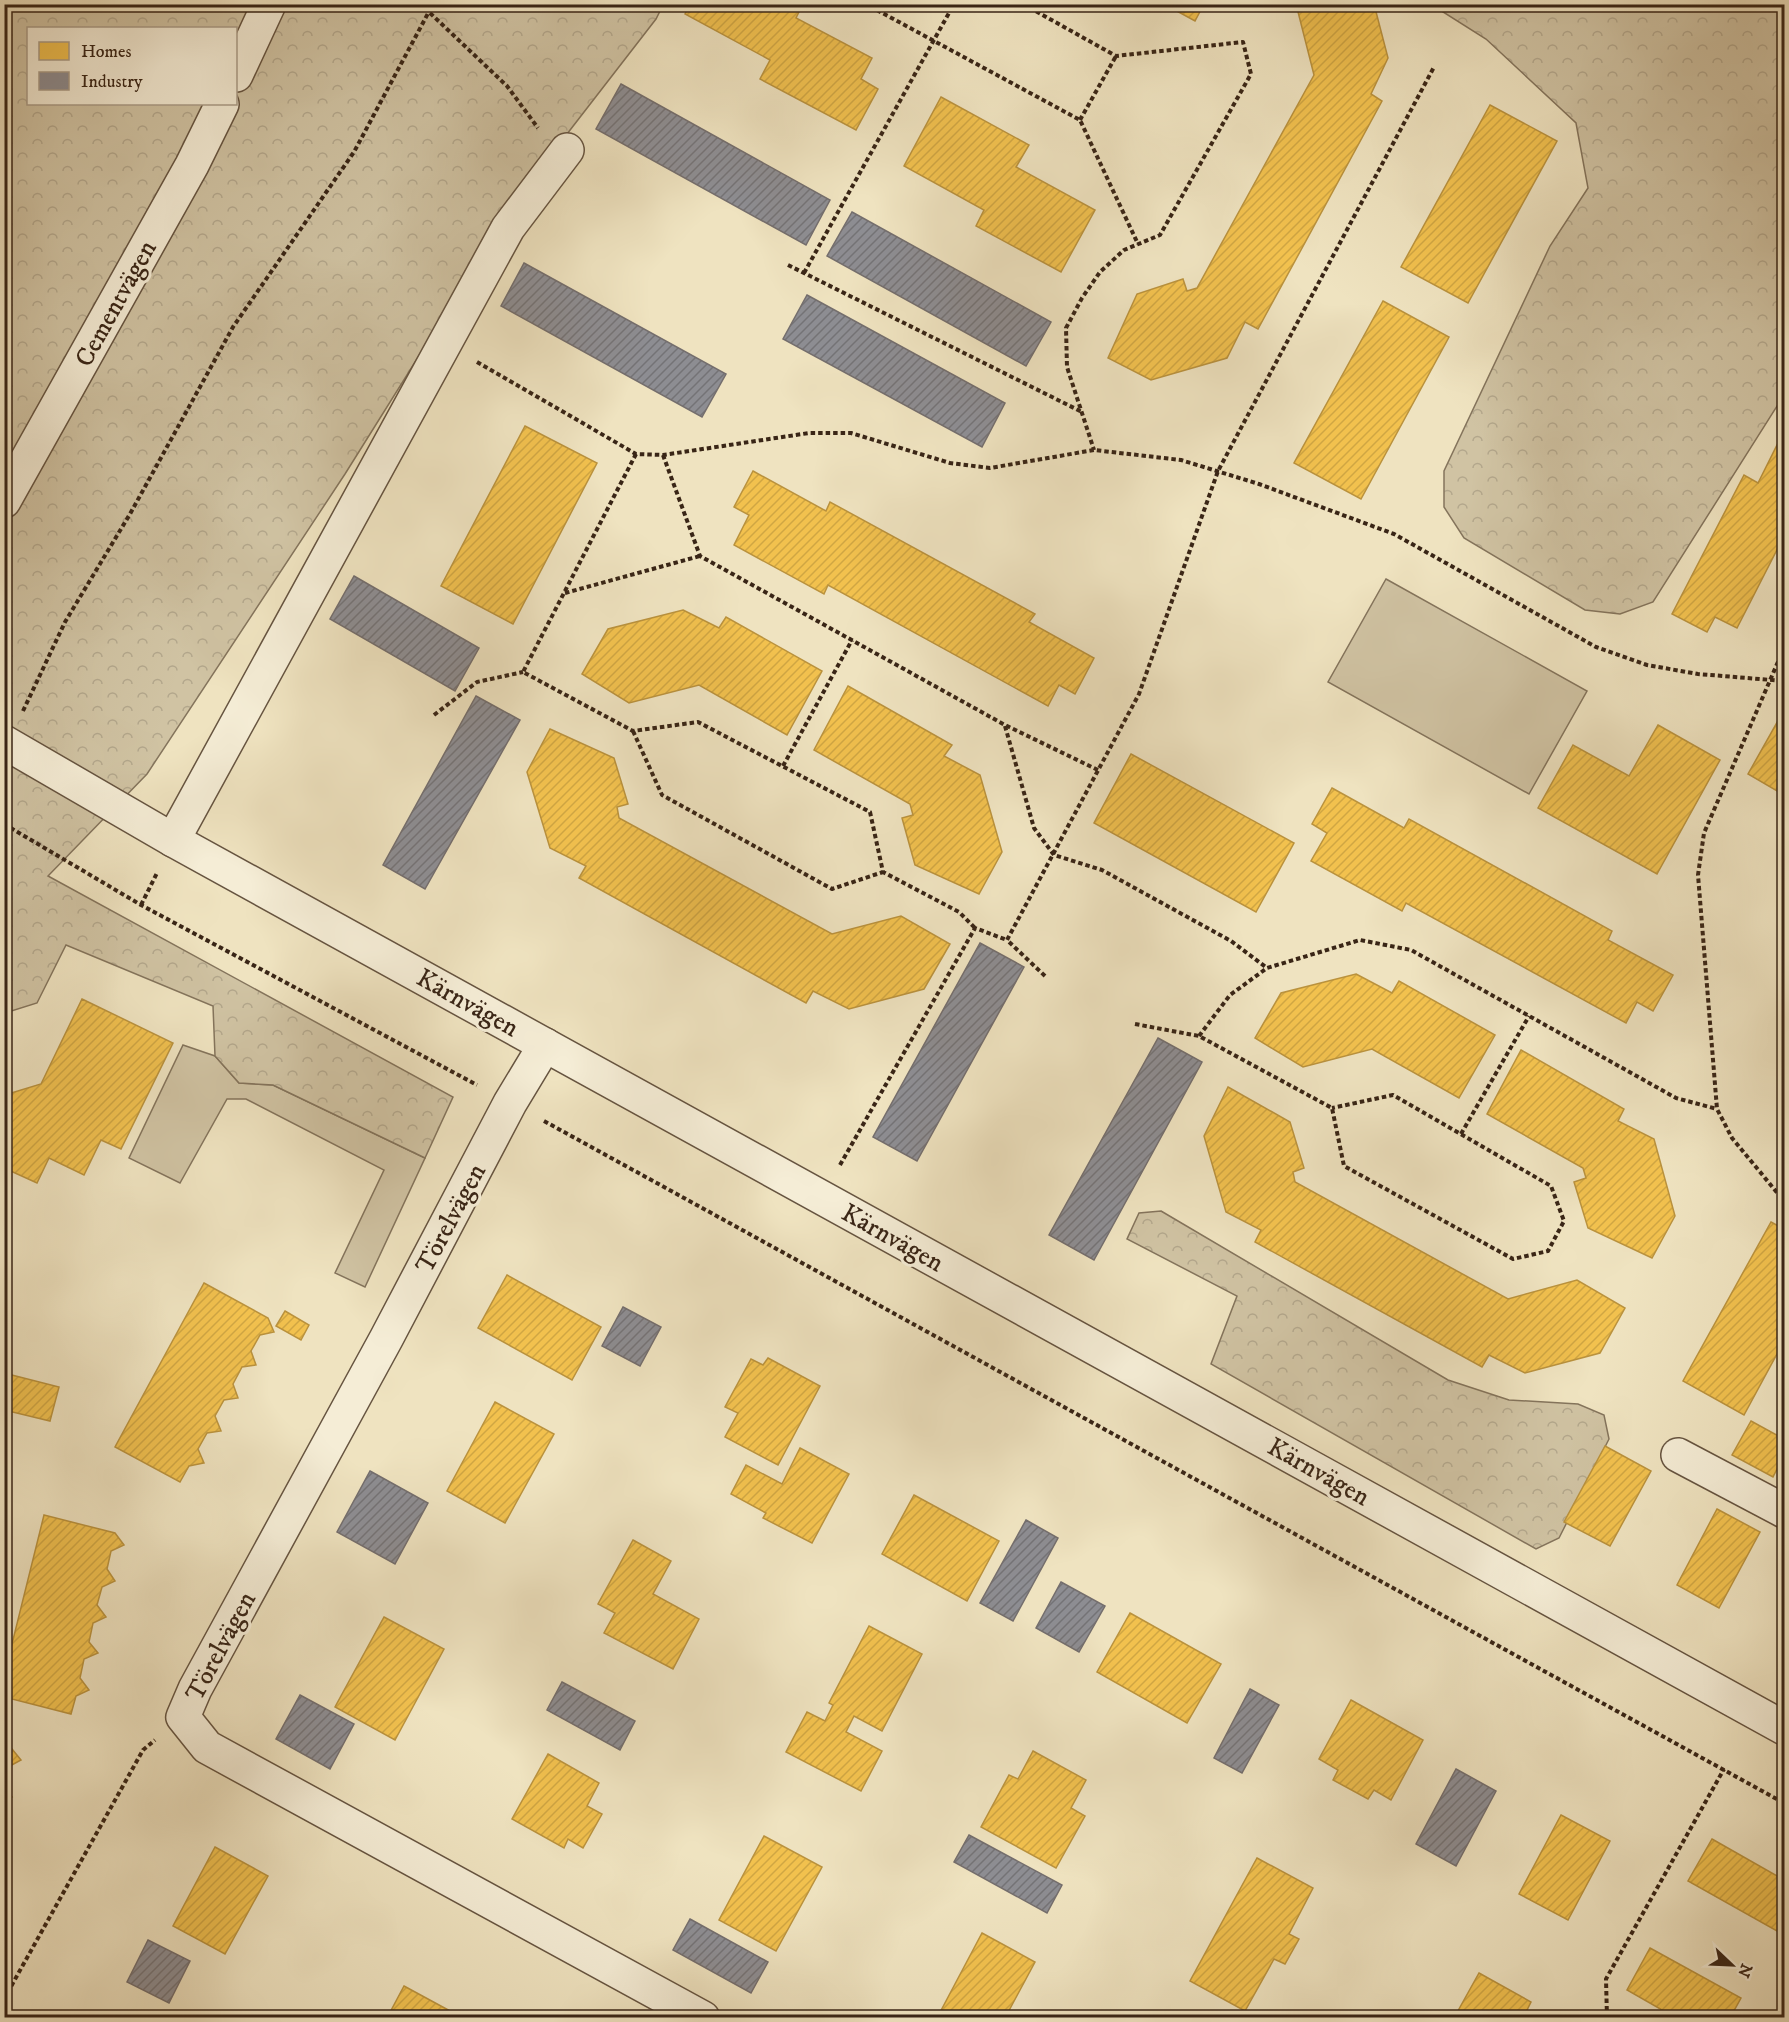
<svg xmlns="http://www.w3.org/2000/svg" width="1789" height="2022" font-family="'IM FELL DW Pica',serif">
<style>
.grass{fill:#d0c3a3;stroke:#84745c;stroke-width:1.5}
.forest{fill:url(#forest-crowns);stroke:#84745c;stroke-width:1.5;fill-rule:evenodd}
.homes{fill:url(#homes-hatch);stroke:#ba923d;stroke-width:1.5}
.industry{fill:url(#industry-hatch);stroke:#746e6d;stroke-width:1.5}
.lines{fill:none;stroke-linecap:round;stroke-linejoin:round}
.minor-casing{stroke:#665440;stroke-width:36}
.path{stroke:#392516;stroke-width:4;stroke-dasharray:4.5 3;stroke-linecap:butt}
.minor{stroke:#f5edd6;stroke-width:33}
.labels{text-anchor:middle;stroke-width:6;stroke-linejoin:round;paint-order:stroke}
.street-label{font-size:26px;fill:#392516;stroke:#f5edd6}
</style>
<defs>
<pattern id="forest-crowns" width="20" height="18" patternUnits="userSpaceOnUse" patternTransform="scale(1.5)"><rect width="20" height="18" fill="#d0c3a3"/><path d="M2 6a3 3 0 1 1 6 0M12 15a3 3 0 1 1 6 0" fill="none" stroke="#b3a78c"/></pattern>
<pattern id="homes-hatch" width="6" height="6" patternUnits="userSpaceOnUse" patternTransform="scale(1.5)"><rect width="6" height="6" fill="#f2c14e"/><path d="M-1 1l2-2M0 6l6-6M5 7l2-2" fill="none" stroke="#d0a643"/></pattern>
<pattern id="industry-hatch" width="6" height="6" patternUnits="userSpaceOnUse" patternTransform="scale(1.5)"><rect width="6" height="6" fill="#8d8d92"/><path d="M-1 1l2-2M0 6l6-6M5 7l2-2" fill="none" stroke="#747376"/></pattern>
</defs>
<rect width="100%" height="100%" fill="#efe3c0"/>
<filter id="stains"><feTurbulence type="fractalNoise" baseFrequency=".00333" numOctaves="4"/><feColorMatrix values="0 0 0 0 .2 0 0 0 0 .09 0 0 0 0 .02 0 0 0 .5 -.17"/></filter>
<radialGradient id="worn" r=".72"><stop offset=".6" stop-color="#630" stop-opacity="0"/><stop offset="1" stop-color="#630" stop-opacity=".3"/></radialGradient>
<g class="grass">
<path d="M1386 579 1587 691 1529 794 1328 682Z"/>
<path d="M183 1045 215 1056 239 1083 273 1085 425 1158 365 1287 335 1273 384 1170 246 1099H227L180 1183 129 1158Z"/>
</g>
<g class="forest">
<path d="M5 5H663L656 19 519 196 345 474 147 774 48 876 453 1097 425 1158 273 1085 239 1083 215 1056 213 1006 66 945 37 1003 5 1013ZM28 28H236V104H28Z"/>
<path d="M1432 5H1784V395L1653 602 1620 614 1585 610 1464 538 1444 507V471L1550 246 1588 188 1576 123 1486 39Z"/>
<path d="M1161 1211 1448 1380 1509 1400 1578 1404 1604 1415 1609 1439 1559 1538 1536 1549 1211 1364 1237 1296 1127 1239 1139 1213Z"/>
</g>
<g class="homes">
<path d="M690 4H803L796 18 872 58 861 79 878 89 856 130 760 79 770 60 685 14Z"/>
<path d="M1164 4H1204L1195 21Z"/>
<path d="M1296 4H1374L1388 58 1371 94 1382 101 1258 329 1245 322 1227 358 1151 380 1108 358 1137 294 1183 279 1187 291 1197 288 1314 75Z"/>
<path d="M941 97 1029 145 1016 167 1095 210 1061 272 976 226 984 210 904 166Z"/>
<path d="M1490 105 1557 141 1468 303 1401 267Z"/>
<path d="M1383 301 1449 337 1361 499 1294 463Z"/>
<path d="M525 426 597 463 513 624 441 586Z"/>
<path d="M1784 431V536L1737 628 1715 617 1707 632 1672 614 1744 475 1758 483Z"/>
<path d="M753 471 826 511 830 502 1035 614 1029 622 1094 658 1075 694 1059 685 1048 706 828 585 824 594 734 545 749 515 734 507Z"/>
<path d="M683 610 719 628 726 617 822 671 787 735 699 685 629 703 582 674 608 629Z"/>
<path d="M848 686 952 745 944 756 980 775 1002 852 979 894 915 865 902 818 913 815 910 804 814 750Z"/>
<path d="M1784 710V795L1748 774Z"/>
<path d="M1658 725 1720 760 1657 874 1538 808 1573 745 1629 776Z"/>
<path d="M550 729 614 758 628 804 617 807 619 818 832 934 901 916 950 944 924 989 849 1009 813 991 806 1003 579 878 586 866 550 848 527 772Z"/>
<path d="M1131 754 1294 843 1256 912 1094 823Z"/>
<path d="M1332 788 1404 828 1409 819 1612 931 1608 940 1673 975 1653 1011 1637 1002 1626 1023 1406 903 1402 911 1311 861 1327 833 1312 824Z"/>
<path d="M1356 974 1392 993 1399 981 1495 1035 1459 1098 1372 1049 1303 1067 1255 1038 1281 993Z"/>
<path d="M82 999 173 1043 121 1149 101 1140 84 1175 49 1158 37 1183 4 1168V1093L8 1094 41 1084Z"/>
<path d="M1521 1050 1624 1109 1618 1121 1654 1139 1675 1216 1652 1258 1588 1228 1574 1182 1586 1178 1583 1168 1487 1114Z"/>
<path d="M1228 1087 1290 1122 1304 1168 1293 1172 1295 1182 1508 1299 1577 1280 1625 1308 1600 1353 1525 1373 1489 1355 1482 1367 1255 1242 1261 1230 1226 1212 1204 1136Z"/>
<path d="M1771 1222 1784 1229V1341L1744 1415 1683 1381Z"/>
<path d="M507 1275 601 1327 572 1380 478 1328Z"/>
<path d="M204 1283 268 1318 274 1332 260 1335 251 1351 256 1365 242 1367 233 1384 238 1398 224 1400 215 1416 221 1431 207 1433 198 1449 204 1463 189 1466 180 1482 115 1447Z"/>
<path d="M285 1311 309 1325 301 1340 276 1326Z"/>
<path d="M768 1358 820 1386 778 1465 725 1437 738 1413 725 1407 751 1359 763 1365Z"/>
<path d="M4 1373 59 1387 50 1421 4 1410Z"/>
<path d="M495 1402 554 1434 505 1523 447 1491Z"/>
<path d="M1751 1421 1784 1439V1455L1773 1477 1732 1455Z"/>
<path d="M1605 1446 1651 1471 1610 1546 1564 1522Z"/>
<path d="M800 1448 849 1474 812 1543 763 1518 766 1513 731 1494 746 1465 782 1484Z"/>
<path d="M914 1495 999 1541 967 1601 882 1554Z"/>
<path d="M1717 1509 1760 1532 1719 1608 1677 1585Z"/>
<path d="M44 1515 115 1533 124 1545 111 1551 107 1569 115 1581 102 1587 97 1605 106 1617 93 1623 89 1642 98 1653 84 1659 80 1678 89 1690 76 1696 71 1714 4 1697V1676Z"/>
<path d="M633 1540 671 1561 653 1594 699 1619 673 1669 604 1633 615 1613 598 1604Z"/>
<path d="M1130 1613 1221 1664 1187 1723 1097 1672Z"/>
<path d="M384 1617 444 1649 395 1740 335 1707Z"/>
<path d="M869 1626 922 1654 882 1731 854 1716 846 1732 882 1751 861 1791 786 1752 807 1712 825 1721 833 1705 829 1703Z"/>
<path d="M1351 1700 1423 1740 1391 1800 1374 1790 1368 1799 1333 1780 1338 1770 1319 1759Z"/>
<path d="M4 1747 12 1749 21 1760 8 1767 4 1779Z"/>
<path d="M1033 1751 1086 1780 1071 1808 1085 1816 1056 1868 981 1827 1009 1775 1018 1779Z"/>
<path d="M548 1754 599 1783 587 1806 602 1814 583 1848 568 1839 564 1848 512 1819Z"/>
<path d="M4 1787 12 1797 4 1800Z"/>
<path d="M1561 1815 1610 1841 1568 1920 1519 1894Z"/>
<path d="M764 1836 822 1867 776 1951 719 1920Z"/>
<path d="M1712 1839 1784 1880V1918L1777 1931 1688 1881Z"/>
<path d="M215 1847 268 1876 225 1954 173 1926Z"/>
<path d="M1257 1858 1313 1888 1289 1934 1299 1939 1285 1964 1274 1959 1245 2011 1190 1981Z"/>
<path d="M982 1933 1035 1962 1005 2018H937Z"/>
<path d="M1650 1948 1741 1998 1730 2018H1676L1627 1990Z"/>
<path d="M1479 1973 1531 2002 1523 2018H1454Z"/>
<path d="M404 1986 463 2018H387Z"/>
</g>
<g class="industry">
<path d="M621 84 830 200 806 245 596 129Z"/>
<path d="M852 212 1051 322 1026 366 827 256Z"/>
<path d="M524 263 726 374 702 417 501 306Z"/>
<path d="M807 295 1005 403 982 447 783 339Z"/>
<path d="M354 576 479 648 455 691 330 619Z"/>
<path d="M476 696 520 720 425 889 383 865Z"/>
<path d="M980 943 1024 967 917 1161 873 1137Z"/>
<path d="M1158 1038 1202 1062 1094 1260 1049 1235Z"/>
<path d="M623 1307 661 1327 640 1366 602 1346Z"/>
<path d="M370 1471 428 1503 395 1564 337 1532Z"/>
<path d="M1026 1520 1058 1538 1013 1621 980 1603Z"/>
<path d="M1061 1582 1105 1606 1079 1652 1036 1628Z"/>
<path d="M562 1682 635 1721 620 1750 547 1710Z"/>
<path d="M1250 1689 1279 1705 1242 1773 1214 1758Z"/>
<path d="M300 1695 354 1724 330 1769 276 1739Z"/>
<path d="M1456 1769 1496 1791 1456 1866 1416 1844Z"/>
<path d="M969 1835 1062 1885 1047 1913 954 1862Z"/>
<path d="M690 1919 768 1962 751 1993 673 1950Z"/>
<path d="M148 1940 190 1961 169 2003 127 1982Z"/>
</g>
<g class="lines">
<defs>
<g id="minor">
<path d="M236 75 269 4"/>
<path d="M4 501 192 165 222 104"/>
<path d="M4 742 173 840 1784 1728"/>
<path d="M173 840 508 228 567 150"/>
<path d="M545 1045 510 1103 386 1339 195 1689 183 1717 207 1747 703 2018"/>
<path d="M1678 1455 1784 1511"/>
</g>
</defs>
<use href="#minor" class="minor-casing"/>
<g class="path">
<path d="M873 4 875 9 1080 120 1138 244"/>
<path d="M1023 4 1116 56 1243 42 1251 74 1160 235 1124 250 1100 272 1082 298 1066 328 1067 367 1094 450"/>
<path d="M430 13 507 86 538 128"/>
<path d="M1080 120 1116 56"/>
<path d="M788 265 1082 412"/>
<path d="M804 273 954 4"/>
<path d="M477 362 636 454 663 455 809 433H851L950 463 990 468 1094 450 1181 460 1259 484 1394 534 1596 647 1647 665 1698 674 1784 681"/>
<path d="M636 454 523 672 633 731 698 722 870 812 883 872 959 912 975 928"/>
<path d="M663 455 700 556 1005 725 1098 770"/>
<path d="M565 593 700 556"/>
<path d="M1784 648 1704 833 1698 875 1717 1109 1732 1138 1784 1201"/>
<path d="M23 711 65 622 130 514 233 327 354 152 433 4"/>
<path d="M434 715 477 682 523 672"/>
<path d="M1005 726 1034 828 1054 855 1102 870 1231 941 1267 968"/>
<path d="M633 731 662 795 832 889 883 872"/>
<path d="M783 766 852 640"/>
<path d="M4 824 141 905 477 1085"/>
<path d="M141 905 157 873"/>
<path d="M1045 976 1007 940 1139 694 1218 471 1434 67"/>
<path d="M1135 1024 1199 1036 1332 1108 1344 1166 1513 1259 1548 1251 1564 1221 1551 1186 1393 1095 1332 1108"/>
<path d="M1199 1036 1230 995 1267 968 1360 940 1411 950 1676 1098 1717 1109"/>
<path d="M544 1121 1784 1803"/>
<path d="M1461 1134 1529 1016"/>
<path d="M840 1165 975 928 1007 940"/>
<path d="M4 1999 143 1750 155 1740"/>
<path d="M1607 2018 1606 1979 1724 1769"/>
</g>
<use href="#minor" class="minor"/>
</g>
<g class="labels">
<g class="street-label">
<text transform="translate(115 303) rotate(-61)" y="9">Cementvägen</text>
<text transform="translate(468 1002) rotate(29)" y="9">Kärnvägen</text>
<text transform="translate(450 1218) rotate(-62)" y="9">Törelvägen</text>
<text transform="translate(893 1237) rotate(29)" y="9">Kärnvägen</text>
<text transform="translate(1319 1471) rotate(29)" y="9">Kärnvägen</text>
<text transform="translate(220 1646) rotate(-62)" y="9">Törelvägen</text>
</g>
</g>
<rect width="1789" height="2022" fill="none" stroke="#efe3c0" stroke-width="24"/>
<rect x="6" y="6" width="1777" height="2010" fill="none" stroke="#392516" stroke-width="3"/>
<rect x="12" y="12" width="1765" height="1998" fill="none" stroke="#392516" stroke-width="1.5"/>
<rect x="27" y="27" width="210" height="78" fill="#f5edd6" stroke="#aa9d89" stroke-width="1.5"/>
<rect x="39" y="42" width="30" height="18" fill="#f2c14e" stroke="#aa9d89" stroke-width="1.5"/>
<text x="81" y="57" font-size="18" fill="#392516">Homes</text>
<rect x="39" y="72" width="30" height="18" fill="#8d8d92" stroke="#aa9d89" stroke-width="1.5"/>
<text x="81" y="87" font-size="18" fill="#392516">Industry</text>
<g transform="translate(1732 1965) rotate(113)" stroke="#f5edd6" stroke-width="4.5" paint-order="stroke">
<path d="M0-4.5L10 22L0 15L-10 22Z" fill="#392516"/>
<text y="-9" font-size="16" font-weight="bold" text-anchor="middle" fill="#392516">N</text>
</g>
<rect width="100%" height="100%" filter="url(#stains)"/>
<rect width="100%" height="100%" fill="url(#worn)"/>
</svg>
